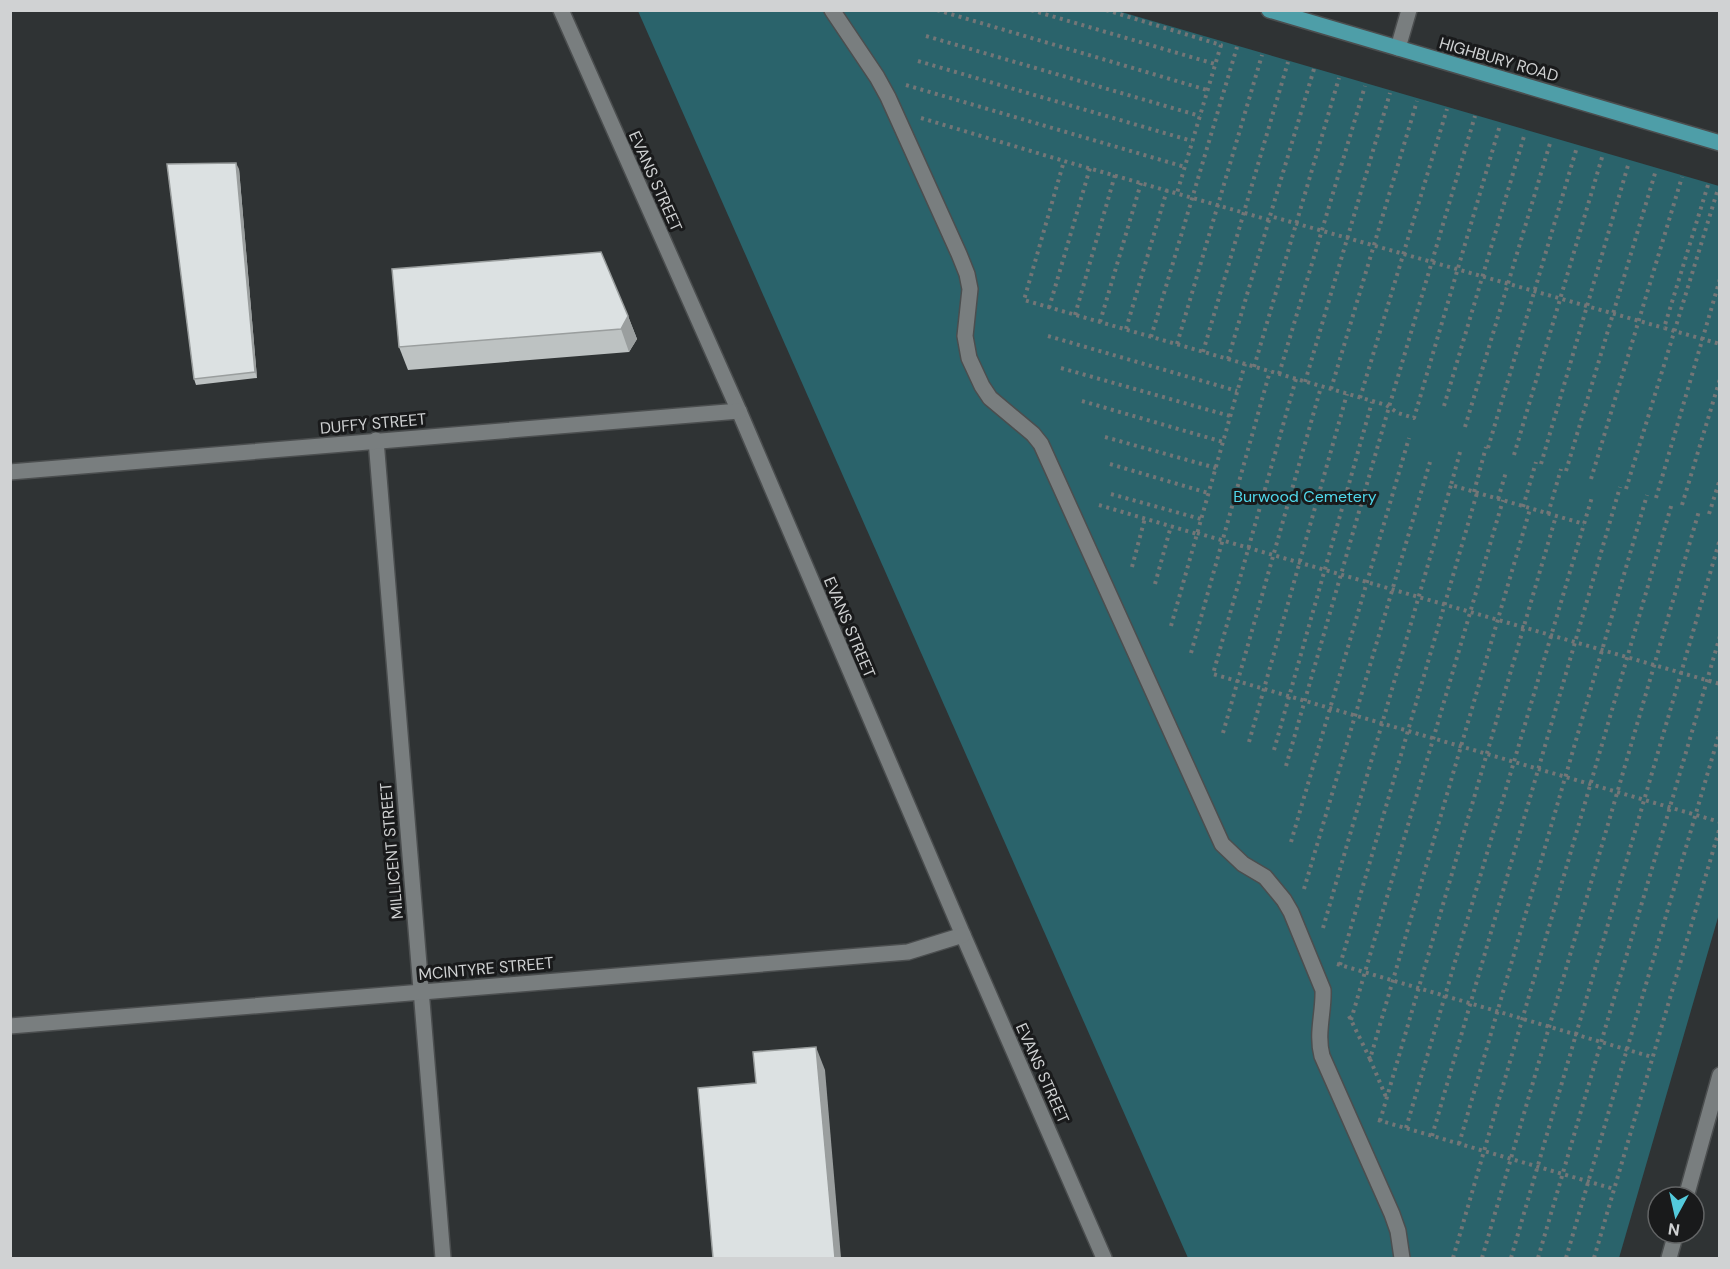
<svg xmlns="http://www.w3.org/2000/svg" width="1730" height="1269" font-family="'DM Sans',sans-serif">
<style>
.green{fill:#2a636b}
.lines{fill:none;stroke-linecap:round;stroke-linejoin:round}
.lane-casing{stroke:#4b4e4f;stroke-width:18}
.street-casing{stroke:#4b4e4f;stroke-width:18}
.primary-casing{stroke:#4b4e4f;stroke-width:18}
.path{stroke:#737677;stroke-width:4;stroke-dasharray:3 4.5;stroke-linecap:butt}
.lane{stroke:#797e7f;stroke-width:15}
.street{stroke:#797e7f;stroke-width:15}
.primary{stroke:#4e9ea8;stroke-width:15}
.wall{fill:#bdc2c2}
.shaded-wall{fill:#9a9e9e}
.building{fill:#dce1e2;stroke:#9a9e9e;stroke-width:1.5}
.labels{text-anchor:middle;stroke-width:6;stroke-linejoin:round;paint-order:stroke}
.street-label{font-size:16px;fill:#d0d2d3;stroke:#191a1b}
.park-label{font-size:16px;fill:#50d8eb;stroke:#191a1b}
</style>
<rect width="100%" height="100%" fill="#2f3334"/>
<path class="green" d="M638 11H1118L1719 186V914L1619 1258H1188Z"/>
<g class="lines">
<defs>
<path id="lane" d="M832 10 877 77 888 97 959 254 967 274 970 289 965 336 969 358 982 386 990 398 1033 434 1041 444 1222 844 1243 864 1265 877 1284 900 1291 912 1323 990C1324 1012 1316 1033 1322 1056L1392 1214 1398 1231 1402 1258"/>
<g id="street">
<path d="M561 10 739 411 963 935 1104 1258"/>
<path d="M1398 48 1409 10"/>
<path d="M376 440 443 1258"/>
<path d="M10 472 739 411"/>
<path d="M10 1026 908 952 963 935"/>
<path d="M1686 1197 1720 1075"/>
<path d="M1669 1258 1676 1233"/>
</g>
<path id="primary" d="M1269 10 1720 143"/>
</defs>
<use href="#lane" class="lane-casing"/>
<use href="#street" class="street-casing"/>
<use href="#primary" class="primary-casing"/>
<g class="path">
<path d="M937 10 1207 90"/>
<path d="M1031 10 1215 64"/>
<path d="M1106 10 1221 45 1177 193"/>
<path d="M926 36 1200 116"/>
<path d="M918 61 1192 141"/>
<path d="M1314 69 1270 216 1664 328"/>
<path d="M906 85 1185 167"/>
<path d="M921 118 1064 161"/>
<path d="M1708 185 1664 328 1720 344"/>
<path d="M1269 220 1064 161 1024 300 1228 359 1269 220 1270 216"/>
<path d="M1049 308 1090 168"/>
<path d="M1075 315 1115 175"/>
<path d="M1100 322 1141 183"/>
<path d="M1126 329 1167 190"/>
<path d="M1048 336 1237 391"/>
<path d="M1151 337 1237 47"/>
<path d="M1177 344 1262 55"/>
<path d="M1203 352 1288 62"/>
<path d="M1228 359 1386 405 1398 413 1414 418 1500 125"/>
<path d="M1254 367 1339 78"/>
<path d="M1061 368 1230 416"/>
<path d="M1279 374 1365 86"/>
<path d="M1296 379 1213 674 1720 822"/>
<path d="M1305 382 1390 93"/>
<path d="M1331 389 1417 101"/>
<path d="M1360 398 1447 109"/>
<path d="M1082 401 1223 442"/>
<path d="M1444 406 1525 133"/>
<path d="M1465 427 1551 140"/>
<path d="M1105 437 1216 468"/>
<path d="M1488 448 1577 147"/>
<path d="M1460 452 1451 485 1584 524"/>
<path d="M1514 455 1603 154"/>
<path d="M1110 464 1208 493"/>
<path d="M1541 464 1629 162"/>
<path d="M1566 471 1656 170"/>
<path d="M1591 479 1682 177"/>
<path d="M1626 489 1718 189"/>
<path d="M1474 492 1486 447"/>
<path d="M1111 494 1201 519"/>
<path d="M1656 498 1720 279"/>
<path d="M1498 499 1506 472"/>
<path d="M1099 505 1197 534"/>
<path d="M1682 505 1720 379"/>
<path d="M1523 507 1536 462"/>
<path d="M1548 514 1561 469"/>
<path d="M1709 514 1720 479"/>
<path d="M1197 533 1720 684"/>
<path d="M1132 567 1145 518"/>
<path d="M1155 584 1171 526"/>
<path d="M1171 626 1245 364"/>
<path d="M1191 653 1270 371"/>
<path d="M1223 733 1321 387"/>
<path d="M1249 742 1347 394"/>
<path d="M1274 750 1372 402"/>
<path d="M1286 766 1389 407 1475 116"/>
<path d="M1291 842 1409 438"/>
<path d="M1304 889 1430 462"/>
<path d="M1323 928 1451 485"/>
<path d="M1337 964 1652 1057"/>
<path d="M1340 965 1477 493"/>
<path d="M1349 1016 1370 1059 1530 509"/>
<path d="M1351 1020 1503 500"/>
<path d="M1370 1059 1386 1097"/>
<path d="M1378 1120 1614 1189"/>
<path d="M1380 1121 1556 516"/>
<path d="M1406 1128 1592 497"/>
<path d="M1432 1136 1620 487"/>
<path d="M1459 1144 1647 495"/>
<path d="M1453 1258 1672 503"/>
<path d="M1482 1258 1699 511"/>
<path d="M1511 1258 1720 539"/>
<path d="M1538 1258 1720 636"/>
<path d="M1566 1258 1720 731"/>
<path d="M1594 1258 1720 827"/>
</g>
<use href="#lane" class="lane"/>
<use href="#street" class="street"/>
<use href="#primary" class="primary"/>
</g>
<g class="wall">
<path d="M239 169 257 378 196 385 194 379Z"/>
<path d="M628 316 637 339 629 352 408 370 399 347Z"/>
</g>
<g class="shaded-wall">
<path d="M236 163 239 169 257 378 255 372Z"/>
<path d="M628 316 637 339 629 352 621 329Z"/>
<path d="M816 1047 825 1070 841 1258H835Z"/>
</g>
<g class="building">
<path d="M236 163 255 372 194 379 167 164Z"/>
<path d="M601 252 628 316 621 329 399 347 392 269Z"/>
<path d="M816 1047 835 1258H713L698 1088 756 1083 753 1052Z"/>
</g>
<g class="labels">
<g class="street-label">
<text transform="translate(1499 59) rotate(16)" y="6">HIGHBURY ROAD</text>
<text transform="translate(656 181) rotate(66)" y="6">EVANS STREET</text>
<text transform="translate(373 423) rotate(-5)" y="6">DUFFY STREET</text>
<text transform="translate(850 627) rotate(67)" y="6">EVANS STREET</text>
<text transform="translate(391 851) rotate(-95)" y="6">MILLICENT STREET</text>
<text transform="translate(486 968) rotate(-5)" y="6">MCINTYRE STREET</text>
<text transform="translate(1043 1073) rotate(66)" y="6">EVANS STREET</text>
</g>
<g class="park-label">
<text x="1305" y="502">Burwood Cemetery</text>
</g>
</g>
<rect width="1730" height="1269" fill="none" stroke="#d0d2d3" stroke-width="24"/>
<g transform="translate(1676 1215) rotate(188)"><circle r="28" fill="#191a1b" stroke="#626465" stroke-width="1.5"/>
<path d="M0-4.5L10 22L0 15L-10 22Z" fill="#53cadc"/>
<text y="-9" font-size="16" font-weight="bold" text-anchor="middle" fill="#d0d2d3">N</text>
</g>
</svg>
